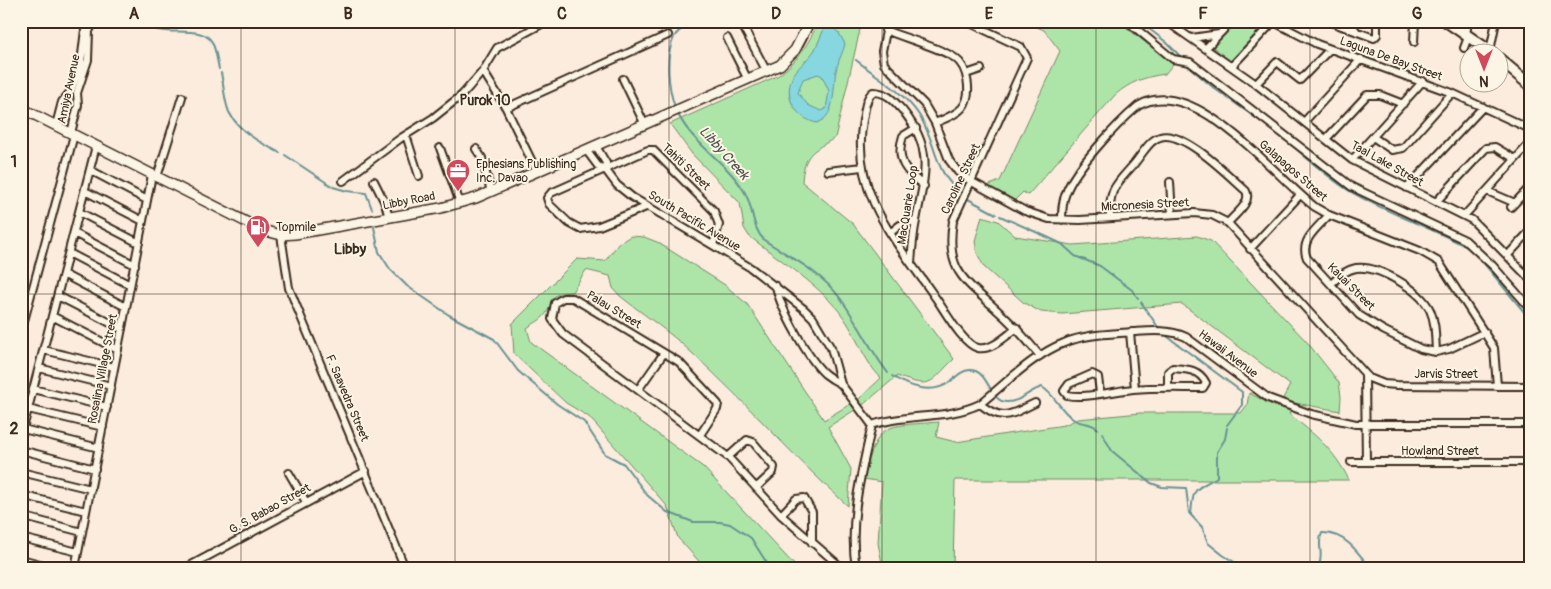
<svg xmlns="http://www.w3.org/2000/svg" width="1551" height="589" viewBox="0 0 1551 589" font-family="Pangolin,sans-serif">
	<rect width="100%" height="100%" fill="#fbecdd"/>
	<filter id="ink" filterUnits="userSpaceOnUse"><feTurbulence type="fractalNoise" baseFrequency=".02" numOctaves="2"/><feDisplacementMap in="SourceGraphic" scale="10" xChannelSelector="R" yChannelSelector="G"/><feConvolveMatrix kernelMatrix="1 2 1 2 8 2 1 2 1" color-interpolation-filters="sRGB"/></filter>
	<g filter="url(#ink)">
		<path fill="#ade5a9" stroke="#748864" d="M819,21H862L835,138C812,151 804,154 802,182L853,224L954,359C930,382 933,390 897,376L864,404L828,427L851,469L848,506C793,457 746,402 692,353C670,332 644,315 620,296L613,288L610,276L586,270L572,292C545,293 556,303 544,316C540,321 532,324 527,328L531,342L703,467L797,568H705L678,538L667,506L589,417L566,403L514,354L512,324L577,259L605,261L619,243L631,236L644,237L657,242L725,285L747,304L824,420L860,398L881,378C861,358 856,331 838,310C814,281 778,259 749,236L744,228L740,203L692,154L670,124L777,76C798,62 808,44 819,21Z
			M1023,21H1118L1173,64L1165,74C1144,77 1130,82 1115,95L1028,195L1023,192L1014,201L987,186L1000,181L1060,51L1044,30Z
			M1235,21H1266L1267,24L1231,62L1213,47Z
			M982,216L998,221L1015,236L1073,245L1197,236L1211,241L1307,342L1330,371L1339,383L1341,397L1340,411L1295,403L1289,414C1315,435 1334,449 1349,480H955L953,568H883L878,543L882,482L864,479C879,420 882,427 939,422L936,437L956,442L1064,425L1078,419L1140,413H1241L1247,405L1249,393L1278,408L1290,385L1182,304L1062,314L1041,312L1024,303L984,267L977,253L975,241Z"/>
		<path fill="#86d7e0" stroke="#689292" fill-rule="evenodd" d="M827,23L839,33L845,44C843,52 839,59 837,67C832,83 838,116 817,123C797,119 783,98 792,78C796,68 807,61 814,51C819,42 822,32 827,23ZM818,74L822,76L829,91L826,109L821,111L808,105L798,93L803,79Z"/>
		<g fill="none" stroke-linecap="round" stroke-linejoin="round">
			<path stroke="#689292" stroke-width="2" d="M140,21C159,41 200,22 212,42C216,50 217,60 219,69
				M1139,21L1166,42L1182,58
				M856,60C877,77 904,92 919,115C938,144 932,171 962,194
				M1186,64L1215,89L1266,125
				M221,73C224,86 224,100 229,112C239,132 261,143 280,153
				M675,107C668,88 665,56 674,37C678,30 686,27 691,21
				M678,114C693,145 727,162 744,191C754,207 751,227 764,240C790,257 821,272 840,298C858,322 870,350 888,373
				M1282,137C1303,154 1324,175 1348,190C1387,214 1432,227 1472,250
				M285,155L333,187L347,191L366,193L372,209
				M968,199L996,214
				M1000,216L1047,237L1062,244L1075,256L1100,266L1132,290L1138,298
				M374,227L379,252L390,269L407,286L449,315L494,339L518,371L557,404L584,422L605,454L624,464L647,495L667,512L693,522H720L730,524L751,538L770,568
				M1477,255L1530,319
				M1141,302L1158,327
				M1164,334L1242,392V405L1227,425
				M892,376C909,387 932,395 950,382C956,377 962,370 970,370C989,370 989,401 1006,402C1019,403 1030,390 1042,387C1055,395 1060,410 1073,419C1081,425 1090,421 1098,429
				M1102,433L1112,451L1151,483L1162,487L1186,488L1189,513L1202,527L1208,543L1223,555L1244,568
				M1191,515C1193,486 1194,491 1217,477V452L1225,439L1227,428
				M1318,568C1325,554 1316,544 1322,533C1344,532 1358,552 1370,568"/>
			<defs>
				<path id="minor" d="M740,21L767,72
					M888,21L882,51L884,64L924,104L935,123L949,160L958,172L972,182L1025,211L1049,219L1080,220L1194,213L1212,215L1228,223L1369,378L1384,384L1397,385L1530,386
					M966,21L1021,47L1027,58L953,221C945,272 965,280 998,311C1014,325 1027,340 1040,356
					M1127,21L1173,59L1190,62L1352,187L1465,240L1493,266L1530,308
					M1166,21L1256,84L1352,160L1472,220L1530,279
					M1272,21L1317,44L1452,93L1530,129
					M1328,21L1374,38L1377,35V21
					M1349,21L1357,32
					M716,23L721,21
					M885,30C904,38 939,47 955,58C968,67 973,95 962,108C956,115 944,119 935,123
					M1466,35L1468,21
					M727,38L748,80
					M1192,38L1219,34
					M1414,42L1415,21
					M1206,48L1232,21
					M1464,48L1468,37
					M1490,51L1496,21
					M1232,66L1273,22
					M483,71L506,108L537,172
					M966,74L981,69
					M623,79L645,125
					M1256,84L1277,62L1300,80L1330,49
					M506,108L668,35
					M1304,122L1361,59
					M56,125L62,102L71,91L81,63L86,21
					M916,128L903,136C895,160 906,172 924,186
					M71,133L78,105L77,93L88,60L89,31L95,21
					M406,135L419,176
					M1373,137L1392,150L1403,148L1452,93
					M1326,139L1367,95H1380L1403,104
					M596,146L606,163L605,169
					M440,148L460,203
					M476,149L482,158L491,192
					M586,150L598,166L605,169L617,185L632,197L751,268L804,309L813,318L831,348L841,384L872,425C862,471 848,521 856,568
					M1352,160L1423,81
					M90,170L147,200
					M828,171L862,167
					M157,177L182,97
					M343,181L401,138L433,118L462,95L483,71L497,48L547,21
					M374,181L385,203L389,218
					M1170,182L1172,214
					M1407,188L1483,107
					M85,191L143,221
					M1487,191L1515,203
					M1436,202L1486,148L1495,147L1515,159
					M646,207L599,226L580,229L569,223L549,204L547,198L551,193L648,150H653L714,211L719,225L713,245
					M1511,207L1530,187
					M79,212L139,243
					M1329,215C1318,227 1299,241 1307,258L1359,315L1383,330L1421,349L1436,352L1449,349L1485,332
					M1464,216L1530,143
					M1110,218C1109,188 1115,186 1134,164C1141,156 1149,140 1160,137C1183,129 1230,177 1246,191C1252,203 1235,214 1228,223
					M1062,220C1062,211 1062,202 1066,193C1075,168 1117,124 1138,106C1194,72 1275,177 1315,207L1329,215L1420,251L1439,262L1494,348L1497,386
					M74,233L135,265
					M890,233L900,225L916,220
					M281,235L289,288L405,568
					M1250,249L1300,195
					M69,253L130,285
					M1508,255L1530,231
					M911,263C912,249 913,235 916,221C924,177 935,151 904,112C895,102 888,92 873,92C865,98 865,111 863,120C850,192 896,241 935,297C944,309 963,345 978,348C992,351 1007,335 1017,328
					M63,274L126,307
					M1331,284C1339,277 1345,270 1356,268C1379,265 1420,290 1430,310C1436,323 1435,337 1436,352
					M776,286C780,308 808,359 825,374C830,378 835,381 841,384
					M58,296L122,329
					M52,316L118,350
					M21,332L74,135
					M1130,332L1135,389
					M21,339V356
					M44,350L114,367
					M39,368L111,386
					M1365,374L1366,462
					M33,389L107,407
					M638,390L664,353
					M1100,393L1098,377L1092,374L1069,384L1064,391L1067,395C1084,399 1114,391 1133,389C1156,387 1180,388 1203,388L1206,383C1199,369 1187,369 1173,368L1168,372V388
					M980,404C1004,423 1011,414 1035,403
					M28,409L103,427
					M872,425C907,413 946,420 980,404C1006,383 1033,355 1064,343C1085,334 1111,334 1133,332C1151,331 1169,329 1186,337L1268,398L1311,414L1356,424H1530
					M23,429L99,448
					M700,435L717,409L718,404L679,362L573,298H563L555,303L552,319L563,334L728,457L781,515L842,568
					M21,436L96,146
					M21,450L95,469
					M728,457L747,440L753,442L774,467L773,472L756,488
					M1351,462H1530
					M21,472L91,489
					M289,473L306,502
					M21,495L86,511
					M781,515L796,499L804,498L812,512V543
					M21,516L82,532
					M21,538L78,552
					M21,559L55,568
					M75,568L152,175
					M186,568L366,471"/>
				<path id="secondary" d="M21,108L262,230L281,235L295,234L441,208L476,198L780,65L795,50L810,21"/>
				<path id="primary" d="M1446,21L1491,52
					M1498,58L1530,85"/>
			</defs>
			<use href="#minor" stroke="#3b2a1e" stroke-width="10"/>
			<use href="#secondary" stroke="#3b2a1e" stroke-width="12"/>
			<use href="#primary" stroke="#3b2a1e" stroke-width="14"/>
			<use href="#minor" stroke="#fcf5e5" stroke-width="6"/>
			<use href="#secondary" stroke="#fcf5e5" stroke-width="9"/>
			<use href="#primary" stroke="#fcf5e5" stroke-width="10"/>
		</g>
	</g>
	<path fill="none" stroke="#3b2a1e" stroke-width="1" stroke-opacity="0.55" d="M241,21V568M455,21V568M669,21V568M882,21V568M1096,21V568M1310,21V568M21,294H1530"/>
	<defs>
		<symbol id="office-pin" viewBox="-11 -11 22 30"><path d="M0 17L-7.5 6A9.5 9.5 0 1 1 7.5 6Z" fill="#d1495b" stroke="#fcf5e5"/><path d="M-6-3h4V-5.5h4V-3h4V5H-6ZM-1-4.5V-3h2v-1.5ZM-6 0V1H6V0Z" fill="#fff"/></symbol>
		<symbol id="fuel-pin" viewBox="-11 -11 22 30"><path d="M0 17L-7.5 6A9.5 9.5 0 1 1 7.5 6Z" fill="#d1495b" stroke="#fcf5e5"/><path d="M-5.5-6h7V0h2V4h1.3V-2.5L3-4.5l.8-.8L6-3V5H2.5V1h-1V6h-7ZM-4.2-4.7v3.2H.2V-4.7Z" fill="#fff"/></symbol>
	</defs>
	<g fill-rule="evenodd">
		<use href="#office-pin" x="444" y="157" width="28" height="38"/>
		<use href="#fuel-pin" x="244" y="213" width="28" height="38"/>
	</g>
	<g text-anchor="middle" dominant-baseline="central" stroke-width="4" stroke-linejoin="round" paint-order="stroke">
		<g font-size="12" fill="#3b2a1e" stroke="#fcf5e5">
			<text transform="translate(1391 59) rotate(20)">Laguna De Bay Street</text>
			<text transform="translate(69 89) rotate(-78)">Amiya Avenue</text>
			<text transform="translate(1387 164) rotate(29)">Taal Lake Street</text>
			<text transform="translate(686 167) rotate(44)">Tahiti Street</text>
			<text transform="translate(1293 171) rotate(41)">Galapagos Street</text>
			<text transform="translate(961 179) rotate(-65)">Caroline Street</text>
			<text transform="translate(409 201) rotate(-11)">Libby Road</text>
			<text transform="translate(908 205) rotate(-81)">MacQuarie Loop</text>
			<text transform="translate(1145 205) rotate(-3)">Micronesia Street</text>
			<text transform="translate(694 221) rotate(31)">South Pacific Avenue</text>
			<text transform="translate(1351 287) rotate(45)">Kauai Street</text>
			<text transform="translate(614 310) rotate(31)">Palau Street</text>
			<text transform="translate(1228 354) rotate(37)">Hawaii Avenue</text>
			<text transform="translate(103 369) rotate(-79)">Rosalina Village Street</text>
			<text x="1446" y="374">Jarvis Street</text>
			<text transform="translate(347 398) rotate(67)">F. Saavedra Street</text>
			<text x="1440" y="451">Howland Street</text>
			<text transform="translate(270 509) rotate(-29)">G. S. Babao Street</text>
		</g>
		<g font-size="12" fill="#3b2a1e" stroke="#fcf5e5" text-anchor="start">
			<text x="476" y="164">Ephesians Publishing<tspan x="476" dy="14">Inc. Davao</tspan></text>
			<text x="276" y="227">Topmile</text>
		</g>
		<g font-size="14" font-weight="bold" fill="#3b2a1e" stroke="#fcf5e5">
			<text x="485" y="100">Purok 10</text>
		</g>
		<g font-size="14" font-style="italic" fill="#4e554e" stroke="#fcf5e5">
			<text transform="translate(724 153) rotate(48)">Libby Creek</text>
		</g>
		<g font-size="15" font-weight="bold" fill="#3b2a1e" stroke="#fcf5e5">
			<text x="350" y="249">Libby</text>
		</g>
	</g>
	<rect width="1551" height="589" fill="none" stroke="#fcf5e5" stroke-width="55"/>
	<g transform="translate(1484 68) rotate(180)"><circle r="24" fill="#fcf5e5" stroke="#afa495"/>
	<path d="M0-4L9 19L0 12L-9 19Z" fill="#d1495b"/>
	<text y="-8" font-size="14" font-weight="bold" text-anchor="middle" fill="#3b2a1e">N</text>
	</g>
	<rect x="28" y="28" width="1496" height="534" fill="none" stroke="#3b2a1e" stroke-width="2"/>
	<g font-size="16" text-anchor="middle" font-weight="bold" fill="#3b2a1e">
		<text x="134" y="19">A</text>
		<text x="348" y="19">B</text>
		<text x="562" y="19">C</text>
		<text x="776" y="19">D</text>
		<text x="989" y="19">E</text>
		<text x="1203" y="19">F</text>
		<text x="1417" y="19">G</text>
		<text x="14" y="167">1</text>
		<text x="14" y="434">2</text>
	</g>
</svg>
